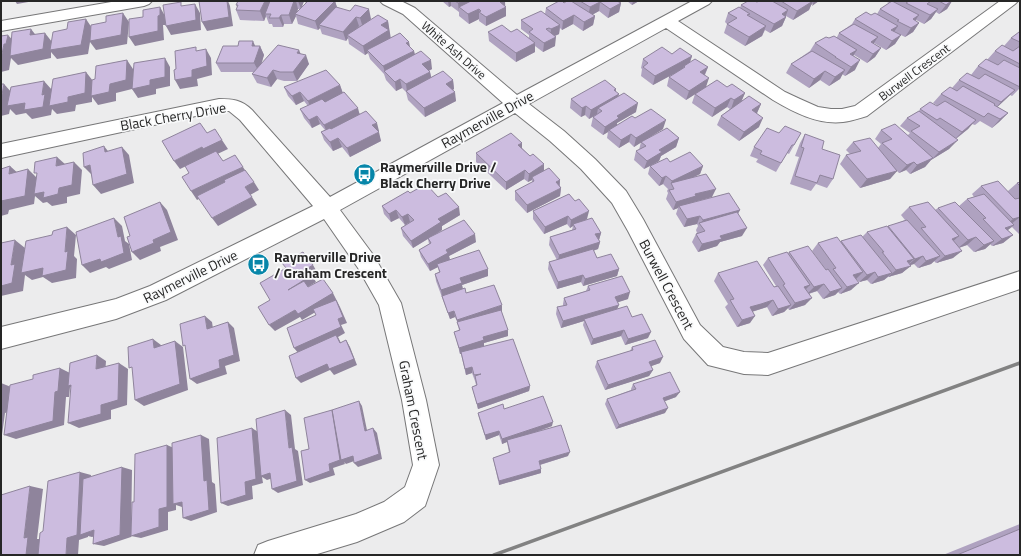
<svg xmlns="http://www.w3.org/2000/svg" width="1021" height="556" viewBox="0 0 1021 556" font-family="'Titillium Web',sans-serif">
	<rect width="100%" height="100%" fill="#ececed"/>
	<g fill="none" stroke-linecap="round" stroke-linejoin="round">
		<defs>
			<path id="minor" d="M117,1H152L149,4L144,6L1,31V21Z
				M380,1H401L415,8L517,95L692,1H712L709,4L678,21L785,92L800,99L818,107L831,109H842L855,106L1000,1H1018L1015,4L867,116C860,118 851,121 843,122C818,125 793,112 773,100L666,28L529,104L564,131L595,159L626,191L643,219L700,325L723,347L744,352L768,353L1020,271V289L768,375L744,374L708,365L684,339L628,231L612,203L581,169L550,141L515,113L340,210L374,256L401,303L426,400L439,465L425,506L404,522L357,542L314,555H254L258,545L268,541L356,514L384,502L405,487L413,465L402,400L379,305L358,268L324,219L166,300L116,319L1,349V327L116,299L150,286L313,206L240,120L229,111H219L1,158V144L219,99C233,99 242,100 252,110L330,197L503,103L403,14L383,4Z"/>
		</defs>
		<use href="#minor" stroke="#777778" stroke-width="2"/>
		<use href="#minor" fill="#fff" fill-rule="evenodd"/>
		<path stroke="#828282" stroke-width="3.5" d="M494,555L1020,363"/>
	</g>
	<path fill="#afa2c0" d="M238,1H304L301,9H298L297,13L306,4L305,1H335L337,8L371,19L370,20L388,21L390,38L410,47L414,51L415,55L432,69L429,71L430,72L431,77L453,80L454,89L453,90L456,101L425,117L408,100L406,92L402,88L396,91L386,80L384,74L370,59L368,53L365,55L349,44L348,38L346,41L322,34L320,28L318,30L298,24L296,16L292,24H284L283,27H273L272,24H269L266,16L264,21L240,20L236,10L237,7L236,5Z
		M442,1H505L506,16L486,26L479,21V19L469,24L459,16V12L451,6L449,7Z
		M574,1H617L621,3L619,12L608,18L599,11L592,15L595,16L593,25L583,31L573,24L562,30L560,28L559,34L555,36V46L543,52L535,46V52L516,62L489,41L488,32H511L529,38V35L521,29V20L545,14L546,8L564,3H574Z
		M627,1H639L632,5Z
		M759,1H819L811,5L809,10L793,20L786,16V17L782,26L770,33L765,30L762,36L745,46L724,33L727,24L725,22L728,13L740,8L741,5L757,2Z
		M885,1H952L947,9L939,14L936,12L931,19L924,24L916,20L915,21L919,23L913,32L905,37L901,35L895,44L886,50L874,43V44L881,48L875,57L867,63L854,55L853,56L855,70L845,76L842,74L840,79L829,86L820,80L809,88L786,73L791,64L810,51L815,43L829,38L837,37L839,33L852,24L855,19L877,14L880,9L889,3Z
		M1020,32V88L1012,96L1010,95L997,107L1008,113L999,122L992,128L980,121L975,125L972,124L968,129L956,139L949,149L931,160L925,167L910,174L906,170L899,173L897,171L890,179L860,188L840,164L846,155L850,154L846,150L853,142L878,148L881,144L875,139L881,130L908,135L910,133L900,126L907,118L919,111L920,109L938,106L933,103L941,94L952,88L959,80L971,75L978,66L987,60L995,51L1004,46L1011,38Z
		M255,46H260L264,55L261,64L301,54L309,64L297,81H284L277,79L271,87L257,83L252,74L254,72H221L216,63Z
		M672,54L692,56L690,62L708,67L705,75L706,87H727L745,93L742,100L761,104L757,113L759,127L739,141L717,125L721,116L730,109L727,107L712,117L692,103L695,94L705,88L686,100L667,86L669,77L680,70L653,85L641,76L642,69L641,68L643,59Z
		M340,85L343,93L360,114L379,131L378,132L381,141L350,157L342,147L333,151L324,140L321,132L325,130L320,124L312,128L304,118L300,109L308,106L304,101L296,105L288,96L284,87Z
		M616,89V92L618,96L636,112L617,123V125L635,118L663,129L645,140L679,138L676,147L661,156L659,161L653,165L670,162L703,166L700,174L694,177L712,197L694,202L693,203L740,210L738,214L742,236L720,242L717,246L698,252L692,242L696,234L697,233L696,230L698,226L697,224L684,227L676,214L678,208L673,210L666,199L668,193L667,191L668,189L663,184L659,186L648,174L650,166L644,169L634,160L636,151L639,150L641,142L634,147L629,142L619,148L607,138L608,132L603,135L591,126L593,117L589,119L585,115L581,117L570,108L571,99Z
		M779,133H801L789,154L787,153L776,172L756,162L758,159L750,156L754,147Z
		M805,134L822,149L833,179L827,188L816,184L811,191L790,184L799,157L795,156L800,143Z
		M522,143V148L544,171L560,180V186L561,188L560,196L527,213L515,200V191L532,183V180L528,182L524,179L506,190L476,162V153Z
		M1020,182V235L1012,227L1008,230L1013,235L1003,243L992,246L990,244L985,249L974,252L967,245L959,248L953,258L936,263L934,261L931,264L918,268L914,264L910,265L902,273L888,277L884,280L871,284L867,280L859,282L856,279L851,290L840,294L838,292L835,295L823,299L817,291L809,294L805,305L789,310L788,308L784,312L772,316L767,307L752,312L750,323L737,327L725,307L728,304L714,281L718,273L774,287L776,286L763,265L768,258L788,253L789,252L826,270L812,251L818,243L840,242L841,241L862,237L867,232L888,227L905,220L901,215L909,207L935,210L938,208L959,206L967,199L974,197L972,194L981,186L1008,191L1017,183Z
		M410,193L438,197L460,215L442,226V230L438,233L476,242L449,256L450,260L488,269V276L462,285L463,289L466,293L502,311L501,312L508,336L484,343V346L530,386L529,391L478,409L472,387L476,385L475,381L472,373L466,375L461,354H460L456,338L454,332L459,331L458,324L455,317L450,319L436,281L435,274L439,272L438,267L430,271L421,257L419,250L429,244L428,239L413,248L403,236L401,228L410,222L405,225L399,218L391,222L384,214L382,206Z
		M569,194L587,219L585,220L601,233L599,240L600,242L598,249L593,251L597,258L619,269L617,276L583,286L581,282L557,289L548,269L549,262L557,260L549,245L550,237L572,230L573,226L570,228L567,224L544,234L533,219V211Z
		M588,286L628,299L617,302V309L632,317L648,338L625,345L621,336L591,345L583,325L584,321L561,328L556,314L557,307L563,306V304L564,298L586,291Z
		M632,347L660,363L651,366L653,370L649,376L605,390L595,367L597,361L630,351Z
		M633,384L676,397L665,401V413L616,429L605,404L607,399L631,390V389Z
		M504,409L552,426L537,432L568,456L540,465L541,473L499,485L493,458L509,453L507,442L502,444L499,435L486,440L479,418L478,413Z
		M1020,524V555H943Z"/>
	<path fill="#8f849c" d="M15,1H34L17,4Z
		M227,1H228L230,6L233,26L207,31L202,22Z
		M265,1H273L265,14L266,16L264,21L260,11Z
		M294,1H296L298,9L296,15L295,14L296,16L292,24L289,15Z
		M298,1H304L301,9Z
		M335,1L338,10L319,25L320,28L318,30L315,21Z
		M448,1H451V6L449,7Z
		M463,1H484L459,7V12L458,3Z
		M503,1H505V8L506,7V16L486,26V17L500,2Z
		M633,1H639L632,5Z
		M813,1L809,10L793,20L797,11Z
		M814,1H819L812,6Z
		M951,1H952L947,9L939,14L946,5Z
		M600,2L599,11L588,17L590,7Z
		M621,3L619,12L608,18L610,9Z
		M195,4L200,13L201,30L171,35L166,26Z
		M160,7L165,16L166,25H163L164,40L135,46L129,37L158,16Z
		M369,9L371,19L363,28L360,18Z
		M479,9L480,12H479V19L469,24L468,14Z
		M938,9L931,19L924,24L930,15Z
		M788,10L785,18L786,17L782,26L770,33L774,24L782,14Z
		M123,13L129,22L127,44L96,50L90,42L88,54L57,59L51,52V58L18,65L11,58L9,70L1,72V59L4,44L8,35L16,44L45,33L52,42L86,19L92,28L90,41Z
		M281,15L284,24L283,27L279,18Z
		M574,15L573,24L562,30L563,21Z
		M919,15L913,24V19Z
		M595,16L593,25L583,31L584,22Z
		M356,17L359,26L350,37L347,35L348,38L346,41L343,32Z
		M388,21L391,39L367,50L368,53L365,55L363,46L381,25Z
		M919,23L913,32L905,37L911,28Z
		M560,25L559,34L550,38L551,29Z
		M766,26L762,36L745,46L749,37Z
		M898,26L892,35L891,30Z
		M31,29L38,38L30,35Z
		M901,35L895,44L886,50L892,41Z
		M556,37L555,46L543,52L544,43Z
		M878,37L872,46L871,42Z
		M253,41L257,50L252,46Z
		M409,42L411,51L406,43Z
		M535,43V52L516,62V53Z
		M260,46L264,55L259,72L254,63Z
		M881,48L875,57L867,63L873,54Z
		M206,49L211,58L212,75L197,79L198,86L180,89L175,80L192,70Z
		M299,50L303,59L306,55L309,64L297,81L293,72L297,53Z
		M857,50L851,59L850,54Z
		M414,51L416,60L385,72L383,66Z
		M692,56L689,65L684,66L683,69L653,85L655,76Z
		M165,58L170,67V86L156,89V94L138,98L132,89L116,93V101L98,105L92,97V102L76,105L75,111L57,114L52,109L51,115L32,119L26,113L16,115L10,109L9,114L1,116V100L4,84L12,93L42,95L44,81L52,90L68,97L86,72L93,81L110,84L127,60L133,69V89L150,80Z
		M431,60L432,69L424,73L422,64Z
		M860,60L855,70L845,76L851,67Z
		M708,67L704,76L700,72Z
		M273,70L277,79L271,87L267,78Z
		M845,70L840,79L829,86L835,77Z
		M825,71L820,80L809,88L814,79Z
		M430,72L432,81L407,92L406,84Z
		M709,78L706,87L686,100L689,91Z
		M400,79L402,88L396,91L395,82Z
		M453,80L454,89L447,93L446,84Z
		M340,85L343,94L311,110L308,101Z
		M616,89L615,96L619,94L617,103L602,111L598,108L597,114L589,119L591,110Z
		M1015,90L1006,99L993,111L1001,102Z
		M300,92L304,101L296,105L292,96Z
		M455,92L456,101L425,117L424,108Z
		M745,93L741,102L731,109L734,100Z
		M731,98L727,107L712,117L715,108Z
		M638,103L636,112L617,123V126L609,130L608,132L603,135L605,127L617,116Z
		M761,104L757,113L748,119L752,110Z
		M586,106L585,115L581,117L582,108Z
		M358,108L360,116L327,133L324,125Z
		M1008,113L999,122L992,128L1000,119Z
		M317,116L320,124L312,128L309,120Z
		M763,118L759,127L739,141L744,132Z
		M666,120L663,129L634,147L636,138Z
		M976,120L968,129L954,140L962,132Z
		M377,123L379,131L374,134L372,125Z
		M379,132L381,141L350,157L347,148Z
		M631,134L629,142L619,148L621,140Z
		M338,138L342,147L333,151L330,142Z
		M679,138L676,147L661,156L659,161L644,169L647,161L659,150Z
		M222,140L228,149L209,158L207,156L180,169L174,161L202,147Z
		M958,140L949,149L931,160L925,167L910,174L917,165L933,158L939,152Z
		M522,143V152L518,145Z
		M104,146L111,155L105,152Z
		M122,147L129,155L134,183L101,194L93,185Z
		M57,157L66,165L56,166Z
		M74,162L82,170L80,194L67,197V203L52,206L47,202L43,203L35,196L34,204L9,210L8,214L1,216V201L28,169L37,178L59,188Z
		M914,162L906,170L899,173L907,165Z
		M544,164V172L532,177V180L528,182L529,174Z
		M90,165L92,175L84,167Z
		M10,166L20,175L9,174Z
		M703,166L700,174L673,187L671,183L672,181Z
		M243,167L248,175L228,184L197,200L191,191L223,176Z
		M525,170L524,179L506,190V182Z
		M897,171L890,179L860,188L867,179Z
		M666,176L663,184L659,186L662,178Z
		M560,180L559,188L556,182Z
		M254,182L259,190L250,195L245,187Z
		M561,188L560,196L527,213V205Z
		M716,189L712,197L694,202L692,204L679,206L678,208L673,210L676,202L695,194Z
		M252,197L257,205L218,226L212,218Z
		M160,202L167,210L178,240L160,247L161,251L140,260L132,252L153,240Z
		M459,207L460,215L442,226V230L413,248L411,241L438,219Z
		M396,210L399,218L391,222L389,214Z
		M740,210L735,218L700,224L703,220Z
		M589,211L587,219L574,226L573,224V226L570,228L571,220Z
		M408,214L410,222L405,225L402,217Z
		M568,216L567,224L544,234L545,227Z
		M700,216L697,224L684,227L687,219Z
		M1020,217L1010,225L1003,227L1013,219Z
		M114,218L122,226L125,241L129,244L132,260L109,269L106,267L90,273L82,265L118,237Z
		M1014,225L1004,233L1005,228Z
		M67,227L76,235L74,256L77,259L76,278L52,283L43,277L32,280L25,275L23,291L1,296V286L11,265L15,240L25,248L65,252Z
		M747,228L742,236L720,242L717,246L698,252L702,244L720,236Z
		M601,233L599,240L595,234Z
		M475,234L476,242L449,256L450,260L437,264L438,267L430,271L428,264L446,250Z
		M1013,235L1003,243L992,246L1002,239Z
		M959,236L950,244L952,239Z
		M976,237L967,245L958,248L968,240Z
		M994,241L985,249L974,252L984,245Z
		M600,242L598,249L558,262L559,255Z
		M962,251L953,258L936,263L945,256Z
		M923,256L914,264L907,266L915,259Z
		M940,256L931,264L918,268L926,261Z
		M914,259L906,266L907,261Z
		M313,265L317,272L312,275L316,282L293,296L308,268Z
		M911,266L902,273L888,277L896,270Z
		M488,269V276L462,285L463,290L442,297L441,290L460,278Z
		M619,269L617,276L583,286L585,279Z
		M863,272L856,279L853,275Z
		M875,272L867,280L859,282L867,275Z
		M892,273L884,280L871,284L878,277Z
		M583,275L581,282L557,289L558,282Z
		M859,283L851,290L840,294L847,287Z
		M824,284L817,291L807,294L814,287Z
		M810,285L803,292L804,287Z
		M842,288L835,295L823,299L830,292Z
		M630,292L628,299L613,304L615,297Z
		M333,293L340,307L347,323L341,325L345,333L338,337L344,349L299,354L294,348L338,319L336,300L302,320L300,317L275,331L269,325L295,310Z
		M812,298L805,305L789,310L795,303Z
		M773,300L767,307L744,314L750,307Z
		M502,305V311L458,326L457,320Z
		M619,305L616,312L584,319V321L561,328L563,321Z
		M791,305L784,312L772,316L778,309Z
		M454,311L455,317L450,319L448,313Z
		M205,316L212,322L214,335L207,329Z
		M755,316L750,323L737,327L742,320Z
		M228,322L234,328L240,361L225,366L227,374L197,384L190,379L219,360Z
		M508,330V336L484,343V346L460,354L459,348L483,337Z
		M624,330L621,336L591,345L593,339Z
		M651,332L648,338L625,345L628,339Z
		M153,339L161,345L162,354L154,348Z
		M346,340L350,347L357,365L334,375L330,370L301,383L296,378Z
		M175,341L183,347L188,390L144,406L135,400Z
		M97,355L106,361L105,375L96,369Z
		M663,357L660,363L646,368L649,362Z
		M119,363L128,369L127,405L111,410V419L79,428L68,423L101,405Z
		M472,367V373L466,375L465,369Z
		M60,368L70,373L71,385L79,391L70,387L69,397H66L64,425L16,439L4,435L55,392Z
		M653,370L649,376L605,390L608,385Z
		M1,383L11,387L8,412L5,413L1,442Z
		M530,386L529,391L478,409L477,404Z
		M680,392L676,397L660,403L663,398Z
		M359,401L362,406L368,435L365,431Z
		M668,408L665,413L616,429L619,425Z
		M285,410L291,415L295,449L298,451L303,485L278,493L272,489L289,448Z
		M332,410L336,415L353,456L357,460L346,464L344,462L345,464L333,468L335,475L310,483L305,480L329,464Z
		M553,422L552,426L507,442V440V442L502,444V439Z
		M252,428L258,432L270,473L276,477L267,480L262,477L263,483L252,486L253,499L228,506L221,503L245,482Z
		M373,428L377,433L382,459L358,467L354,463Z
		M499,431V435L486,440L485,435Z
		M201,435L209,439L212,482L215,484L217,512L191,521L183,518Z
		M167,445L176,449L182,502V507L176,505V510L168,512V530L141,538L131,536L159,509Z
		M570,452L568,456L539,465V461Z
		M122,467L132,470L131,537L104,546L93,544Z
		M541,469V473L499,485V481Z
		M80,472L91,475L89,532L94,530L105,533L92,537L88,536V537L79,540L78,555H66L67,538Z
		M30,486L43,489L37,539H41L39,555H26L24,538Z"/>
	<path fill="#ccbcdf" stroke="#8f849c" d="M199,1H227L229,17L202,22Z
		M238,1H265L260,11L236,10L238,5H236Z
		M270,1H294L289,15H281L279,18H269L271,14H265Z
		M307,1H335L315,21L295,14L308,1Z
		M455,1H463L458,3Z
		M471,1H503L500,2L506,7L486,17L479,12L481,11L479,9L468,14L459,7Z
		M559,1H562L564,3L567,1H571L595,16L584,22L574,15L563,21L546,8Z
		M580,1H617L621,3L610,9L600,2L590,7Z
		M748,1H754L757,2L759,1H772L788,10L782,14L786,17L774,24L741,5Z
		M781,1H813L797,11Z
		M892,1L919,15L913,19L919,23L911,28L897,21L899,20L880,9Z
		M909,1H931L927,4L938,9L930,15L906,3Z
		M939,1H951L946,5Z
		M181,2V6L195,4L196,20L166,26L163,5Z
		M355,5L369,9L360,18L356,17L343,32L319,25L336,7L350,11Z
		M160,7V15L158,16V31L129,37V19L143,17V10Z
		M739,7L750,14L747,15L766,26L749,37L727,24L737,18L728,13Z
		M541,11L560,25L551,29L549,28L546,29L556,37L544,43L529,32L533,29L521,20Z
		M866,12L871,15L875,13L898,26L891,30L901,35L892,41L855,19Z
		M123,13L121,35L90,41L91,25L106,22V16Z
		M378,15L388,21L381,25L389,30L363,46L347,35Z
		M86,19L81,45L50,50L53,32L67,29L68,22Z
		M854,24L878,37L871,42L881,48L873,54L839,33Z
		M502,25L511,32L517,29L535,43L516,53L488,32Z
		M31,29L30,35L45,33L43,49L10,56L12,32Z
		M1019,32H1020V42L1011,38Z
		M400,33L409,42L406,43L414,51L383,66L367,50Z
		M8,35L6,44H4L1,59V36Z
		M834,36L857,50L850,54L860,60L851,67L835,57H836L815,43L826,37L829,38Z
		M239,41H253L252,46H260L254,63H216L223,46H238Z
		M278,45L299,50L297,53L306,55L293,72H280L273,70L267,78L252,74Z
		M1002,45L1013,51L1020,46V64L995,51Z
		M196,47V51L206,49L207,66L192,70V77L175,80L174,70L176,69L175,51Z
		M662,47L672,54L680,48L692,56L655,76L643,67L648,63L643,59Z
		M421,51L431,60L422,64L430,72L406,84L400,79L395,82L384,71Z
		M812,51L845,70L835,77L825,71L814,79L791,64Z
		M165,58V77L150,80V85L132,89L134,63Z
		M695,59L708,67L700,72L709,78L689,91L669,77L685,67L684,66Z
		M986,59L998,65L1004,60L1020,68V87L978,66Z
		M127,60L126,80L110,84L109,92L91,96L92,80L95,79L96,66Z
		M326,70L340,85L308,101L300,92L292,96L284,87Z
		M443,71L453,80L446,84L455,92L424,108L406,91Z
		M86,72L85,93L68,97V102L49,106L53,79Z
		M967,73L979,79L985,74L1015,90L1001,102L959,80Z
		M605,80L616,89L614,90L619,94L591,110L586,106L582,108L571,99Z
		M717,80L727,87L732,84L745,93L734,100L731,98L715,108L695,94Z
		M44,81L42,95L45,94L43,107L24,110L25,103L7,106L11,87Z
		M1,84H4L1,100Z
		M963,86L995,104L994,105L1008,113L1000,119L988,113L984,117L941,94L950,87L957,91Z
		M344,92L358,108L324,125L317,116L309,120L300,109L322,99L325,102Z
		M624,93L638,103L617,116L619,118L605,127L593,117L602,111L598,108Z
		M749,96L761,104L752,110L763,118L744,132L721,116Z
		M945,101L976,120L962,132L940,118L937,120L920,109L930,102L937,106Z
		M651,109L666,120L636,138L631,134L621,140L609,130L632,116L635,118Z
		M366,111L377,123L372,125L379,132L347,148L338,138L330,142L321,132L330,128L331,129Z
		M919,111L958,140L939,152L911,131L920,126L907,118Z
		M200,123L207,133L215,129L222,140L203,149L202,147L174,161L162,141Z
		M895,124L933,158L917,165L914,162L907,165L882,143L892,139L881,130Z
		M785,126L801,133L794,145H792L781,163L760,154L762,151L754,147L767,128L779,133Z
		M667,128L679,138L659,150L662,152L647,161L636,151L646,146L641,142Z
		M511,133L522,143L518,145L530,156L533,154L544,164L529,174L525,170L506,182L476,153Z
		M805,134L824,141L822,149L840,155L833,179L820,175L817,183L795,176L804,148L801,147Z
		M870,138L897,171L867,179L846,155L861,151L853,142Z
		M104,146L105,152L122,147L127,174L93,185L90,165L84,167L83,153Z
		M216,151L223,161L235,155L243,167L223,176L191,191L182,177L189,173L185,166Z
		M690,152L703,166L672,181L666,176L662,178L650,166L667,158L670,162Z
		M57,157L56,166L74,162L72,185L59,188L58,194L43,198L44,192L34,194L37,173H34L35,162Z
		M10,166L9,174L28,169L25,196L1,201V169Z
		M549,168L560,180L556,182L561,188L527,205L515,191L534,181L532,177Z
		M245,170L254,182L245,187L252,197L212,218L197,196L225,182L224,180Z
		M706,174L716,189L695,194L696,196L676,202L669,190L674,189L671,183Z
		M998,181L1015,199L1020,198V217L1013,219L981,186Z
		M1020,182V186L1017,183Z
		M426,184L438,197L446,193L459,207L438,219L441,222L411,241L401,228L414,220L408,214L402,217L396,210L389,214L382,206L408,191L410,193Z
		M729,193L740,210L703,220L700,216L687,219L679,206Z
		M569,194L575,201L579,199L589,211L571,220L568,216L545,227L533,211Z
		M984,194L1014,225L1005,228L1013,235L1002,239L983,219L986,218L967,199Z
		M160,202L171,232L153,240L154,243L132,252L127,237L130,236L124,217Z
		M928,202L959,236L952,239L962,251L945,256L921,228L926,227L909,207Z
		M955,202L994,241L984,245L976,237L968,240L938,208Z
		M737,212L747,228L720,236L722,239L702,244L696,234L705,231L699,223Z
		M114,218L118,237L121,236L124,253L101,262L100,259L82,265L76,232Z
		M592,218L601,233L595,234L600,242L559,255L550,237L576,229L573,224Z
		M464,220L475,234L446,250L448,253L428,264L419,250L431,243L428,238Z
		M907,220L940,256L926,261L923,256L915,259L888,226Z
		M887,226L914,259L907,261L911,266L896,270L882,252H884L867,232Z
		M67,227L65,252L68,251L66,270L42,276L43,268L21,273L26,241L52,235L53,231Z
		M861,235L892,273L878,277L875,272L867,275L841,241Z
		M837,237L863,272L853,275L859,283L847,287L833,269L836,268L818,243Z
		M15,240L11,265L15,264L12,283L1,286V243Z
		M808,246L826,270L828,269L842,288L830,292L824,284L814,287L789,252Z
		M593,249L597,258L611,254L619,269L585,279L583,275L558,282L549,262Z
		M479,250L488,269L460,278L462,283L441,290L435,274L440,272L437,264Z
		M303,252L313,265L308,268L312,275L288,290L304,281L308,287L323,279L333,293L298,314L295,310L269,325L258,307L270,300L260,283L286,268L282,263Z
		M787,252L810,285L804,287L812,298L795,303L783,285L785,284L768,258Z
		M757,261L774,287L778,286L791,305L778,309L773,300L761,304L750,307L755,316L742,320L730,300L734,299L718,273Z
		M622,276L630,292L615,297L619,305L563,321L557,307L567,305L564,298L590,290L588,286Z
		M494,285L502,305L457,320L454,311L448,313L442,296L465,288L466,293Z
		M336,300L343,317L338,319L341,327L294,348L287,328L316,315L313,309Z
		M627,306L632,317L642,314L651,332L628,339L624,330L593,339L584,319Z
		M501,310L508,330L483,337L484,340L459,348L454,332L460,330L457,322Z
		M205,316L207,329L228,322L234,355L219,360L220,368L190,379L185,345L183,346L180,324Z
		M336,335L340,343L346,340L354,359L329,369L327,364L296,378L289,356Z
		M153,339L154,348L175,341L180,384L135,400L132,367L129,368L128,347Z
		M513,339L530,386L477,404L472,387L477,385L475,376L481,374L474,375L472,367L465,369L461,352Z
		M655,340L663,357L649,362L653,370L608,385L597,361L633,350L632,347Z
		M97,355L96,369L119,363L118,400L101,405V414L68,423L71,385L68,386L70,363Z
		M60,368L58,391L55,392L53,421L4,435L10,385L33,379V375Z
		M670,372L680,392L663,398L668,408L619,425L607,399L636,389L633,384Z
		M543,396L553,422L502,439L499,431L485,435L478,413L503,404L504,409Z
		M359,401L365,431L373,428L379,454L354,463L353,456L341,460L332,410Z
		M285,410L289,448L292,447L297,481L272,489L270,473L261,476L256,419Z
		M332,410L340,460L329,464L330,471L305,480L301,451L309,449L304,418Z
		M561,425L570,452L539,461L541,469L499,481L493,458L510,452L507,440Z
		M252,428L256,479L245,482L246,495L221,503L217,438Z
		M201,435L204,481L207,480L209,510L183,518L182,502L173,504L172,443Z
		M167,445V507L159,509V527L131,536L132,502H134L135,454Z
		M122,467L120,535L93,544L94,530L80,535L83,479Z
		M80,472L77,535L67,538L66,555H38L40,533L43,531L48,481Z
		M30,486L24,538L28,537L26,555H1V495Z
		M1020,529V555H957Z"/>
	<defs>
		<symbol id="bus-disc" viewBox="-11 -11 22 22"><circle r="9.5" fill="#0786a9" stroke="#f9fafb"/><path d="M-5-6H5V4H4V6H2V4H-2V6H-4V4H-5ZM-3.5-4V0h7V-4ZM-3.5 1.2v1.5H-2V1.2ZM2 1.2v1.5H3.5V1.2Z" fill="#fff"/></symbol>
	</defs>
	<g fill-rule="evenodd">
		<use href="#bus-disc" x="352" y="162" width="25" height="25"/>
		<use href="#bus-disc" x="246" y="252" width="25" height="25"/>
	</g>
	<g text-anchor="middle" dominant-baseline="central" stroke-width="3.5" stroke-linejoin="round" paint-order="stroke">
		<g font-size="12" fill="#262626" stroke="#f9fafb">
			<text transform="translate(454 50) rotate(41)">White Ash Drive</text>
			<text transform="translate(914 72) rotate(-37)">Burwell Crescent</text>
		</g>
		<g font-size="14" fill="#262626" stroke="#f9fafb">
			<text transform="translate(173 116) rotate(-10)">Black Cherry Drive</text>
			<text transform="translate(487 119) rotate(-29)">Raymerville Drive</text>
			<text transform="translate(190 276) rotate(-26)">Raymerville Drive</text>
			<text transform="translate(667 284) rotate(62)">Burwell Crescent</text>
			<text transform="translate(414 410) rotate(79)">Graham Crescent</text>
		</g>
		<g font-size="14" font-weight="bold" fill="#262626" stroke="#f9fafb" text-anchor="start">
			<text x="380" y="166">Raymerville Drive /<tspan x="380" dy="16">Black Cherry Drive</tspan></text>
			<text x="274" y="256">Raymerville Drive<tspan x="274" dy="16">/ Graham Crescent</tspan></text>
		</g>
	</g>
	<rect width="1021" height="556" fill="none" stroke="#262626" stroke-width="4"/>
</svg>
